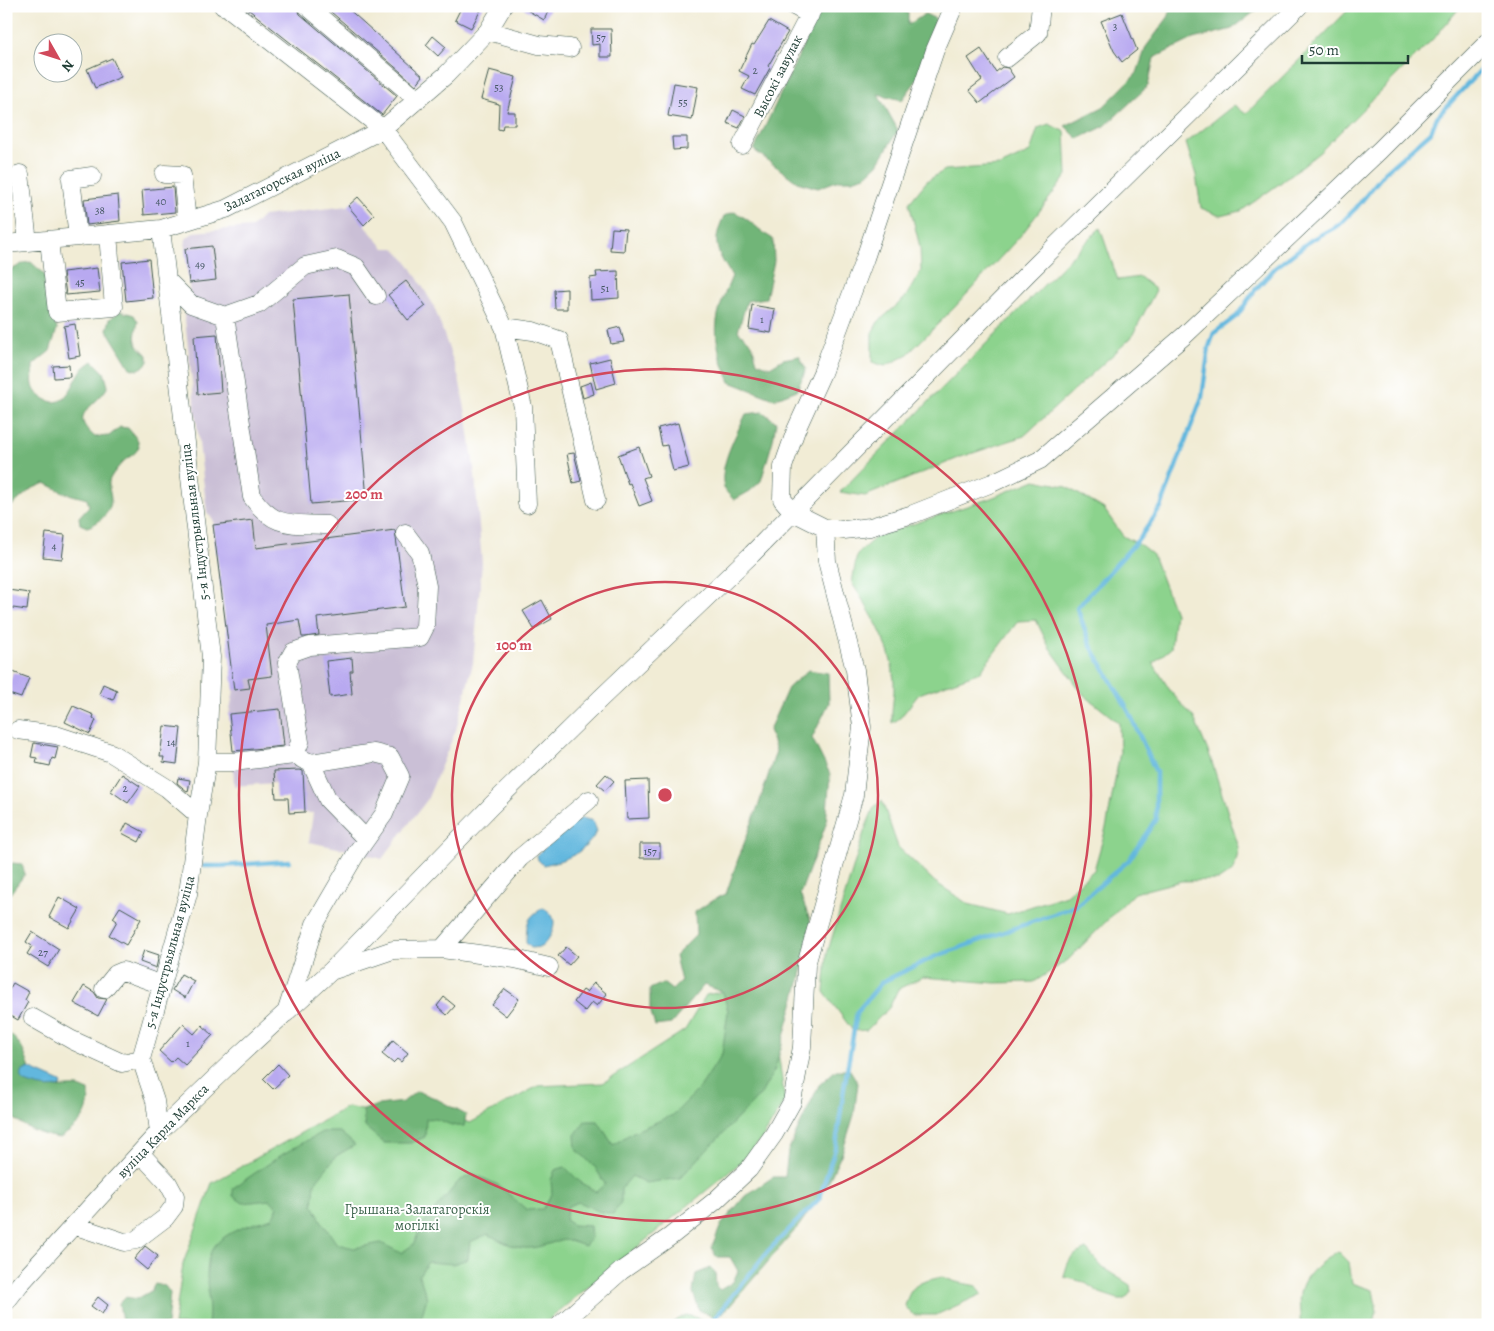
<svg xmlns="http://www.w3.org/2000/svg" width="1494" height="1331" viewBox="0 0 1494 1331" font-family="Alegreya,serif">
	<rect width="100%" height="100%" fill="#fff"/>
	<filter id="ink" filterUnits="userSpaceOnUse"><feTurbulence type="fractalNoise" baseFrequency=".02" numOctaves="2"/><feDisplacementMap in="SourceGraphic" scale="10" xChannelSelector="R" yChannelSelector="G"/><feConvolveMatrix kernelMatrix="1 2 1 2 8 2 1 2 1" color-interpolation-filters="sRGB"/></filter>
	<filter id="wash" filterUnits="userSpaceOnUse"><feTurbulence type="fractalNoise" baseFrequency=".0096" numOctaves="4" result="noise"/><feDisplacementMap in="SourceGraphic" scale="20" xChannelSelector="R" yChannelSelector="G"/><feGaussianBlur stdDeviation="1.12" result="paint"/><feColorMatrix in="noise" values="0 0 0 0 0 0 0 0 0 0 0 0 0 0 0 0 0 1.4 0 .05"/><feComposite in="paint" operator="in"/></filter>
	<g filter="url(#wash)">
		<rect width="100%" height="100%" fill="#f1ecd5"/>
		<path fill="#cabfd6" d="M348,206L384,248H394L409,264L434,306L459,378L467,419L475,475L482,563L473,663L456,730L427,800L382,859L357,852L309,842L313,813H289L288,798H276L275,783L234,786L233,755L229,714L234,690L213,519L207,513L184,311L189,308L190,294L185,249L186,239L194,232L252,227L263,216Z"/>
		<path fill="#8cd38d" stroke="#568860" d="M1352,6H1461L1435,37L1320,152L1279,184L1241,211L1220,216L1201,208L1196,175L1186,143L1234,105L1246,114Z
			M1049,124L1065,132L1067,175L1022,234L954,308L907,355L885,366L872,362V333L878,322L905,298L921,271L920,247L909,203L927,181L945,170L1000,166L1030,152L1038,128Z
			M1100,228L1118,280L1140,277L1156,290L1131,338L1024,436L961,457L865,496L840,492Z
			M1035,480L1065,486L1104,509L1123,536L1142,546L1153,555L1175,613L1171,648L1153,663L1171,692L1194,718L1210,756L1239,848L1234,870L1219,880L1181,881L1134,893L1068,960L1034,982L995,983L923,977L898,989L889,1008L867,1030L853,1031L824,992L827,954L864,832L874,807L882,801L898,847L935,882L968,904L1008,914L1066,895L1094,870L1107,824L1120,752L1119,723L1084,695L1049,647L1036,620L1018,621L980,672L919,694L900,718L892,723C891,709 895,695 894,681C892,645 871,613 852,583L857,554L877,536L991,498Z
			M730,990L775,1031L785,1101L762,1139L740,1163L542,1325H174L183,1264L212,1183L347,1107L387,1115L419,1104L470,1123L538,1086L603,1083L685,1030L706,995Z
			M1086,1249L1103,1268L1130,1285L1131,1292L1125,1299H1118L1100,1293L1084,1282L1064,1277C1068,1260 1070,1256 1086,1249Z
			M1338,1251L1349,1262L1352,1283L1373,1290L1377,1311L1373,1325H1300C1301,1314 1298,1301 1300,1294C1303,1273 1322,1262 1338,1251Z
			M942,1277L956,1282L977,1286L982,1294L936,1315H913L905,1306C911,1283 920,1282 942,1277Z
			M686,1315L697,1318L708,1325H669Z"/>
		<path fill="#71b578" stroke="#487956" d="M822,6H894L908,13V25L925,14L936,19L927,44L919,77L902,100L878,94L898,130L878,164L865,176L852,180H839L818,188L797,182L754,150Z
			M1170,6H1262L1232,29L1193,39L1154,58L1148,86L1105,126L1078,139L1065,126L1103,107L1137,73L1146,47L1169,16Z
			M734,212C749,218 759,231 773,239L774,261L766,298L747,301L738,331L752,344L757,362L770,367L783,359L799,356L806,369L797,390L774,399L730,382C722,364 714,341 717,321C719,305 726,291 732,276C717,252 711,244 724,216Z
			M31,262L47,277L50,307L57,329L50,351L33,365C33,382 29,390 45,399C65,411 73,383 81,371C84,367 89,364 93,361L104,372L108,386C96,409 66,412 95,437L109,436L120,427L128,428L137,439L139,446C135,456 130,455 123,462C119,466 114,472 111,477C106,485 111,492 111,500C111,513 98,524 87,527L80,524L79,517L89,506L87,499L65,493L45,483L31,489L6,511V269L11,270L24,263Z
			M120,311L134,315L138,322C134,340 133,343 148,355V362L143,367L137,370L130,368L107,330L110,319Z
			M763,412L776,422L773,440L761,481L750,491L734,500C731,497 726,492 724,488C718,466 737,433 746,414Z
			M808,670L828,673L829,703L812,738L830,774L826,824L800,894L811,922L802,972L775,1069L761,1094L680,1178L646,1183L632,1176L621,1189V1202L613,1214L598,1211L579,1202L568,1206L565,1220L573,1225L590,1226L591,1238L585,1246L564,1239C528,1251 522,1253 488,1234L470,1242L468,1259L453,1264L428,1262L419,1275L427,1298L419,1325H208C211,1304 205,1283 208,1262C211,1234 249,1225 272,1218L278,1207L270,1200L243,1203L233,1196V1188L283,1154L322,1132H340L355,1145L336,1156L315,1183L313,1205L322,1222L337,1244L354,1248L381,1243L401,1253L414,1244L421,1226L459,1181L474,1174L498,1185L527,1210L543,1209L552,1194L551,1180L555,1170L565,1167L579,1181L596,1192L605,1184L595,1167L576,1149L575,1135L585,1121H598L613,1145L633,1132L673,1115L699,1089L722,1054L728,1011L723,992L704,985L671,1024L655,1026L650,1009V989L663,983L672,990L681,981L675,956L696,935L695,912L713,900L726,894L737,862L759,804L776,751L769,730L788,688Z
			M12,863L22,864L25,874L6,899V868Z
			M6,1032C32,1047 23,1073 43,1085C53,1090 67,1086 78,1087C81,1087 85,1090 89,1091C90,1116 79,1125 60,1138C37,1135 25,1127 6,1113Z
			M836,1070H850L858,1083L854,1115L842,1153L826,1187L798,1227L728,1308L715,1318L699,1310L693,1292L696,1274L711,1268L715,1272L716,1286L720,1290L733,1282L738,1271L730,1257H716L712,1247L721,1225L745,1196L773,1177H785L788,1151L800,1125L819,1085Z
			M417,1091L435,1098L466,1115L464,1126C447,1128 441,1116 426,1119L425,1137L411,1143H384L365,1127L363,1110L378,1105L403,1102Z
			M155,1284L165,1286L170,1293L167,1325H128L122,1321L119,1303L125,1297L137,1299L151,1291Z"/>
		<path fill="#62b7de" stroke="#407a89" d="M582,818L593,821L597,831C585,853 567,860 543,865L538,860L537,855L569,824Z
			M543,908C562,916 553,937 541,947L531,948L526,943C527,925 525,918 543,908Z
			M29,1068L61,1082L62,1085C53,1091 35,1086 25,1082C21,1079 21,1075 23,1071Z"/>
		<g fill="none" stroke-linecap="round" stroke-linejoin="round">
			<path stroke="#62b7de" stroke-width="4.5" d="M204,866H221L289,861
				M709,1325L769,1250L819,1199L836,1146L844,1088L857,1012L882,982L934,957L1076,906L1129,860L1156,819V772L1129,712L1091,646L1077,608L1139,539L1161,507L1202,397L1209,347L1214,333L1237,316L1255,290L1275,268L1311,240L1339,225L1356,208L1385,172L1431,132L1437,117L1488,62"/>
		</g>
		<g id="blocks">
			<path fill="#b8a9f0" d="M244,6H297L300,14L397,96L382,115Z
				M324,6H345L423,76L416,85Z
				M462,6H483L471,28L455,20Z
				M520,6H551L544,20Z
				M1122,13L1137,50L1122,62L1114,51L1101,21Z
				M769,21L788,32L768,66L770,68L755,95L742,89L749,76L739,71L752,44L754,45Z
				M591,29H611L612,57H600V44L592,45Z
				M433,36L446,47L438,56L426,45Z
				M981,49L996,72L1002,67L1008,68L1014,77L980,103L969,90L982,80L968,58Z
				M112,58L121,77L95,88L87,69Z
				M489,70L516,77L507,112H515V125H503L502,130L498,129L499,104L481,99Z
				M674,83L698,87L692,120L668,116Z
				M733,110L745,116L739,128L727,123Z
				M672,137H687V149L673,150Z
				M173,187L175,212L144,215L142,190Z
				M118,195L120,221L87,225L84,199Z
				M358,197L374,215L364,225L348,206Z
				M612,228L626,229L624,251L610,250Z
				M212,246L216,280L189,283L185,249Z
				M149,259L153,298L126,301L122,262Z
				M97,268L100,292L66,295L63,272Z
				M618,271L619,298L591,300L590,278L597,277L596,272Z
				M406,281L426,306L408,320L388,295Z
				M567,289V309H555L554,290Z
				M349,294L367,499L311,504L293,299Z
				M752,305L775,309L771,333L749,329Z
				M75,324L80,356L69,358L64,326Z
				M620,327L624,342L611,344L608,330Z
				M217,334L221,392L198,394L194,336Z
				M610,358L616,383L596,389L590,363Z
				M69,365L70,377L54,378L53,366Z
				M591,382L594,394L583,398L580,386Z
				M678,423L689,467L673,471L667,445L662,446L658,428Z
				M639,447L649,476L643,478L652,501L639,506L630,483L628,484L618,455Z
				M574,453L581,481L573,483L567,454Z
				M253,520L256,548L395,530L405,607L317,618L319,635L305,637H302L299,620L266,625L272,676L248,679L250,688L234,690L213,525Z
				M46,533L65,535L62,559L43,557Z
				M8,590L29,593L27,610L6,607Z
				M542,600L552,619L534,629L523,611Z
				M352,658L353,671H350L352,694L330,697L326,661Z
				M13,672L29,678L21,698L6,693Z
				M103,684L117,690L113,700L99,694Z
				M73,706L94,715L93,718L96,720L90,734L65,722Z
				M280,709L284,746L233,751L229,714Z
				M164,726L181,728L177,764L163,762L164,757H160Z
				M34,743L58,747L55,759L52,758L50,766L36,763L37,758L31,757Z
				M300,770L303,771L305,812L289,813L288,798H276L274,771Z
				M122,774L140,786L128,803L111,791Z
				M606,774L614,781L605,791L597,784Z
				M178,778L190,780L188,792L177,783Z
				M648,780L649,818L627,819L625,781Z
				M127,823L144,832L139,842L122,833Z
				M640,844H660V858H640Z
				M59,897L80,909L69,928L49,917Z
				M120,907L141,919L126,945L109,935L117,921L113,918Z
				M32,932L59,949L48,967L27,954L32,946L26,942Z
				M566,947L577,956L569,965L558,956Z
				M144,950L159,955L156,968L140,962Z
				M181,974L194,981L185,998L172,990Z
				M13,983L29,992L25,1000L28,1002L18,1020L6,1013V995Z
				M594,983L607,994L597,1006L592,1002L585,1011L574,1002L583,990L586,992Z
				M84,986L94,992L98,998L107,999L98,1016L74,1003Z
				M505,989L519,999L506,1016L492,1005Z
				M444,997L455,1006L447,1015L437,1006Z
				M183,1024L194,1034L202,1025L213,1035L185,1065L176,1057L171,1062L159,1051Z
				M393,1040L408,1053L401,1062L397,1059L393,1063L382,1054Z
				M278,1064L288,1075L273,1089L263,1079Z
				M145,1246L158,1256L147,1270L134,1259Z
				M98,1297L108,1305L102,1314L91,1306Z"/>
		</g>
	</g>
	<g filter="url(#ink)">
		<use href="#blocks" fill-opacity="0" stroke="#3e574c" stroke-width="1"/>
		<g fill="none" stroke-linecap="round" stroke-linejoin="round">
			<defs>
				<path id="minor" d="M223,6L227,7L383,129L453,222L504,327L523,407L527,504
					M307,6L418,100
					M794,6L810,15
					M954,6L935,50L865,258L822,373L796,430L783,467L782,499L793,512L825,528L844,530L870,527L913,514L992,483L1040,460L1185,335L1380,150L1488,42
					M488,31L539,45L570,48
					M1007,58L1038,33L1041,6
					M742,145L814,6
					M20,174L28,242
					M164,174L182,175L187,221
					M78,237L71,179L92,176
					M49,240L57,312L114,307L108,234
					M6,244L161,229L226,209L383,129L446,75L488,31L503,6
					M167,280L191,304L225,316L259,304L305,266L337,259L356,267L376,296
					M225,316L252,497C275,529 291,523 327,525
					M504,327L533,331L559,340L596,500
					M18,730L56,735L111,753L167,788L198,815
					M302,759L311,763L328,800L366,839
					M207,762H233L295,755L300,742L287,663L293,652L310,646L420,637L425,627L427,586L420,553L405,533
					M442,949L520,858L589,800
					M334,970L393,950L442,949L515,959L549,967
					M104,989L116,974L123,971L162,985
					M286,1013L315,924L357,852L384,814L400,776L390,757L374,753L311,763
					M33,1018L72,1040L122,1063L141,1059
					M141,1059L188,894L198,815L207,762L211,657L161,229
					M141,1059L155,1101L159,1132
					M73,1225L124,1242L136,1240L165,1218L174,1206L175,1196L168,1183L140,1153
					M6,1302L20,1284L159,1132L235,1059L331,971L492,805L600,699L752,554L1028,273L1299,6
					M560,1325L621,1271L671,1236L715,1201L749,1169L774,1134L792,1102L802,1047L806,965L854,795L862,727L855,670L827,561L825,528"/>
			</defs>
			<use href="#minor" stroke="#3e574c" stroke-width="19"/>
			<use href="#minor" stroke="#fff" stroke-width="18"/>
		</g>
	</g>
	<g fill="none" stroke="#d1495b" stroke-width="2.5">
		<circle cx="665" cy="795" r="213"/>
		<circle cx="665" cy="795" r="426"/>
	</g>
	<g text-anchor="middle" dominant-baseline="central" stroke-width="4" stroke-linejoin="round" paint-order="stroke">
		<g font-size="11" fill="#455863">
			<text x="1115" y="26">3</text>
			<text x="601" y="37">57</text>
			<text x="755" y="70">2</text>
			<text x="499" y="87">53</text>
			<text x="683" y="102">55</text>
			<text x="161" y="201">40</text>
			<text x="100" y="210">38</text>
			<text x="200" y="264">49</text>
			<text x="80" y="282">45</text>
			<text x="605" y="288">51</text>
			<text x="762" y="319">1</text>
			<text x="54" y="546">4</text>
			<text x="171" y="742">14</text>
			<text x="125" y="788">2</text>
			<text x="650" y="851">157</text>
			<text x="43" y="952">27</text>
			<text x="188" y="1043">1</text>
		</g>
		<g font-size="14" fill="#1f3d34" stroke="#fff">
			<text transform="translate(778 76) rotate(-63)">Высокі завулак</text>
			<text transform="translate(282 180) rotate(-26)">Залатагорская вуліца</text>
			<text transform="translate(195 522) rotate(-97)">5-я Індустрыяльная вуліца</text>
			<text transform="translate(170 952) rotate(-75)">5-я Індустрыяльная вуліца</text>
			<text transform="translate(163 1131) rotate(-46)">вуліца Карла Маркса</text>
		</g>
		<g font-size="14" fill="#3a624a" stroke="#fff">
			<text x="417" y="1209">Грышана-Залатагорскія<tspan x="417" dy="16">могілкі</tspan></text>
		</g>
	</g>
	<circle cx="665" cy="795" r="8" fill="#d1495b" stroke="#fff" stroke-width="2.5"/>
	<g font-size="15" text-anchor="middle" font-weight="bold" fill="#d1495b" stroke="#fff" stroke-width="4" stroke-linejoin="round" paint-order="stroke">
		<text x="364" y="499">200 m</text>
		<text x="514" y="650">100 m</text>
	</g>
	<rect width="1494" height="1331" fill="none" stroke="#fff" stroke-width="25"/>
	<g transform="translate(58 58) rotate(129)"><circle r="24" fill="#ffffff" stroke="#a5b1ae"/>
	<path d="M0-4L9 19L0 12L-9 19Z" fill="#d1495b"/>
	<text y="-8" font-size="14" font-weight="bold" text-anchor="middle" fill="#1f3d34">N</text>
	</g>
	<path d="M1302 55v8h106v-8" fill="none" stroke="#1f3d34" stroke-width="2.5"/>
	<text x="1309" y="55" font-size="15" fill="#1f3d34" stroke="#ffffff" stroke-width="4" paint-order="stroke">50 m</text>
</svg>
